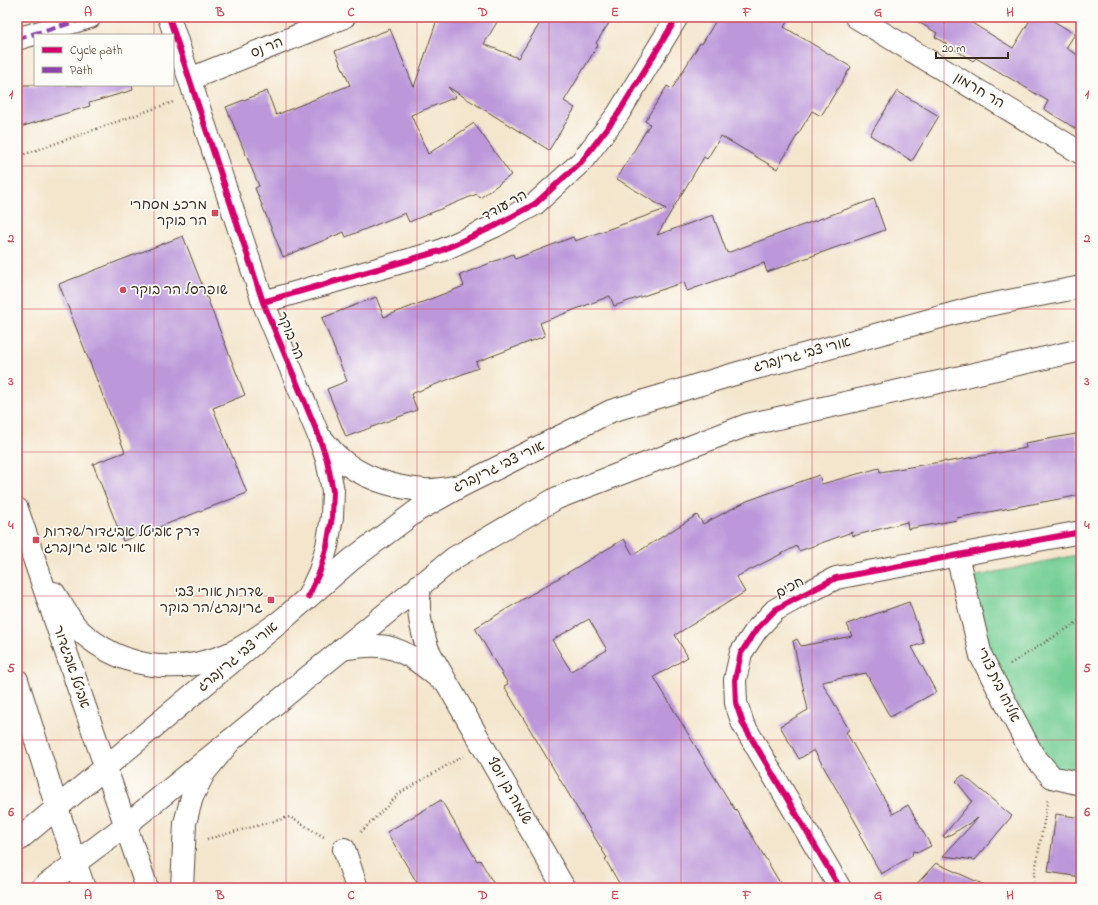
<svg xmlns="http://www.w3.org/2000/svg" width="1098" height="905" viewBox="0 0 1098 905" font-family="'Indie Flower','Playpen Sans Hebrew',sans-serif">
	<rect width="100%" height="100%" fill="#fdfcf7"/>
	<filter id="ink" filterUnits="userSpaceOnUse"><feTurbulence type="fractalNoise" baseFrequency=".025" numOctaves="2"/><feDisplacementMap in="SourceGraphic" scale="8" xChannelSelector="R" yChannelSelector="G"/><feConvolveMatrix kernelMatrix="1 2 1 2 8 2 1 2 1" color-interpolation-filters="sRGB"/></filter>
	<filter id="wash" filterUnits="userSpaceOnUse"><feTurbulence type="fractalNoise" baseFrequency=".012" numOctaves="4" result="noise"/><feDisplacementMap in="SourceGraphic" scale="16" xChannelSelector="R" yChannelSelector="G"/><feGaussianBlur stdDeviation="0.9" result="paint"/><feColorMatrix in="noise" values="0 0 0 0 0 0 0 0 0 0 0 0 0 0 0 0 0 1.4 0 .05"/><feComposite in="paint" operator="in"/></filter>
	<g filter="url(#wash)">
		<rect width="100%" height="100%" fill="#f4e6cd"/>
		<path fill="#76cf95" stroke="#587c5a" d="M1081,554V776L1052,777L981,656L963,579Z"/>
		<g id="blocks">
			<path fill="#bc98da" fill-rule="evenodd" d="M438,17H500L484,44L518,58L544,17H613L596,43L598,45L564,101L575,108L549,150L448,87L456,97L411,115L428,154L474,123L511,175L480,198L477,194L409,222L405,213L346,237L344,232L283,257L255,188L259,186L226,107L267,91L276,115L350,85L335,51L390,29L414,87Z
				M718,17H790L784,27L851,67L821,116L812,111L777,169L721,136L707,159L704,157L657,235L713,215L727,253L874,199L885,230L767,272L764,263L687,291L684,282L614,306L610,296L540,323L545,336L476,362L478,368L411,394L417,410L346,437L327,389L347,381L322,318L376,297L384,317L464,286L460,275L513,254L515,259L573,237L575,241L666,209L617,179L650,124L645,121L667,86L672,89L700,43L702,44Z
				M910,17H962L1013,48L1032,17H1047L1075,34L1066,48L1081,57V132L1044,109L1048,101L976,58L973,61L935,37L937,33Z
				M17,85H132L133,90L89,103L90,106L17,128Z
				M897,91L939,116L912,161L870,135Z
				M183,236L245,395L213,408L247,493L123,541L93,464L125,452L59,284Z
				M1076,434L1081,465V495L956,518L957,520L908,529L907,522L853,536L852,532L799,551L797,546L736,577L745,592L675,635L688,657L654,677L702,757L735,810L736,809L783,888H622L605,859L607,858L504,686L508,684L475,628L624,539L633,555L697,515L703,524L747,501L819,475L822,484L879,468L880,472L946,461V462L1026,448L1025,443ZM589,619L607,650L571,671L552,640Z
				M909,602L924,643L912,647L936,692L890,717L866,673L822,682L849,730L846,732L893,814L908,805L931,846L919,852L913,851L912,856L881,874L859,834L861,832L814,750L799,759L780,726L808,710L793,641L797,639L801,646L852,636L847,624Z
				M963,775L1012,816L975,860L943,856L978,818L945,838L943,836L972,801L956,781Z
				M441,800L477,861L480,860L496,888H420L387,832Z
				M1056,814L1081,818V877L1048,872Z
				M936,863L991,888H913Z"/>
		</g>
	</g>
	<g filter="url(#ink)">
		<use href="#blocks" fill-opacity="0" stroke="#574638" stroke-width="1"/>
		<g fill="none" stroke-linecap="round" stroke-linejoin="round">
			<defs>
				<path id="minor" d="M169,17L263,302L318,434L327,460L333,491L332,517L327,546L320,571L308,597
					M856,17L1081,153
					M17,39L90,17
					M190,79L344,17
					M263,302L440,251L495,226L535,204L582,161L618,114L677,17
					M323,440C327,445 332,451 337,456C359,477 394,488 424,490C436,491 449,488 460,486
					M957,555L981,656L1033,755L1052,777L1081,784
					M420,584C417,611 420,625 428,650L564,888
					M342,649C354,647 367,645 379,646C402,647 422,664 439,678
					M344,849L357,888
					M840,888L743,724L736,703L735,680L741,653L757,629L775,610L795,599L836,578L1081,532"/>
				<path id="secondary" d="M17,841L281,621L351,560L418,510L461,486L611,411L738,373L973,308L1081,287
					M42,888L126,825L231,740L454,558L557,498L747,425L1081,350"/>
				<path id="primary" d="M17,509L147,888
					M54,593C61,603 70,621 78,629C120,668 173,676 226,655C246,647 263,633 281,621
					M17,680L57,808L84,888
					M182,888L185,823L192,797L204,773L231,740"/>
			</defs>
			<use href="#minor" stroke="#574638" stroke-width="24"/>
			<use href="#secondary" stroke="#574638" stroke-width="24"/>
			<use href="#primary" stroke="#574638" stroke-width="24"/>
			<path stroke="#574638" stroke-width="2.5" stroke-dasharray="1 3" stroke-linecap="butt" d="M17,157L173,102
				M1080,598H1081
				M1010,664L1081,620
				M361,832L400,793L463,756
				M207,839L290,817L324,837
				M1032,888L1048,799"/>
			<use href="#minor" stroke="#fff" stroke-width="22"/>
			<use href="#secondary" stroke="#fff" stroke-width="22"/>
			<use href="#primary" stroke="#fff" stroke-width="22"/>
			<path stroke="#8e44ad" stroke-width="5" stroke-dasharray="10 5" stroke-linecap="butt" d="M17,39L90,17"/>
			<defs>
				<path id="cycleway" d="M169,17L263,302L318,434L327,460L333,491L332,517L327,546L320,571L308,597
					M263,302L440,251L495,226L535,204L582,161L618,114L677,17
					M840,888L743,724L736,703L735,680L741,653L757,629L775,610L795,599L836,578L1081,532"/>
			</defs>
			<use href="#cycleway" stroke="#fdfcf7" stroke-width="8"/>
			<use href="#cycleway" stroke="#d6006c" stroke-width="6"/>
		</g>
	</g>
	<path fill="none" stroke="#d1495b" stroke-width="1" stroke-opacity="0.55" d="M154,17V35M286,17V888M417,17V888M549,17V888M681,17V888M812,17V888M944,17V888M154,85V888M17,166H1081M17,309H1081M17,452H1081M17,596H1081M17,740H1081"/>
	<g fill="#d1495b" stroke="#fdfcf7" stroke-width="1.5">
		<rect x="211" y="209" width="8" height="8" rx="2"/>
		<circle cx="123" cy="290" r="4"/>
		<rect x="32" y="536" width="8" height="8" rx="2"/>
		<rect x="267" y="596" width="8" height="8" rx="2"/>
	</g>
	<g text-anchor="middle" dominant-baseline="central" stroke-width="3.5" stroke-linejoin="round" paint-order="stroke">
		<g font-size="14" fill="#3b2a1e" stroke="#fdfcf7">
			<text transform="translate(267 48) rotate(-22)">הר נס</text>
			<text transform="translate(979 91) rotate(31)">הר חרמון</text>
			<text transform="translate(505 206) rotate(-29)">הר עודד</text>
			<text transform="translate(290 336) rotate(68)">הר בוקר</text>
			<text transform="translate(802 355) rotate(-15)">אורי צבי גרינברג</text>
			<text transform="translate(499 467) rotate(-26)">אורי צבי גרינברג</text>
			<text transform="translate(790 588) rotate(-28)">חכים</text>
			<text transform="translate(238 657) rotate(-40)">אורי צבי גרינברג</text>
			<text transform="translate(71 667) rotate(71)">אביטל אביגדור</text>
			<text transform="translate(998 685) rotate(64)">אליהו בית צורי</text>
			<text transform="translate(509 791) rotate(60)">שלמה בן יוסף</text>
		</g>
		<g font-size="14" fill="#3b2a1e" stroke="#fdfcf7" text-anchor="end">
			<text x="207" y="205">מרכז מסחרי<tspan x="207" dy="16">הר בוקר</tspan></text>
			<text x="131" y="290" text-anchor="start">שופרסל הר בוקר</text>
			<text x="44" y="532" text-anchor="start">דרך אביטל אביגדור/שדרות<tspan x="44" dy="16">אורי אבי גרינברג</tspan></text>
			<text x="263" y="592">שדרות אורי צבי<tspan x="263" dy="16">גרינברג/הר בוקר</tspan></text>
		</g>
	</g>
	<rect width="1098" height="905" fill="none" stroke="#fdfcf7" stroke-width="44"/>
	<rect x="34" y="34" width="140" height="52" fill="#fdfcf7" stroke="#afa8a0"/>
	<rect x="42" y="47" width="20" height="6" fill="#d6006c" stroke="#afa8a0"/>
	<text x="70" y="54" font-size="12" fill="#3b2a1e">Cycle path</text>
	<rect x="42" y="67" width="20" height="6" fill="#8e44ad" stroke="#afa8a0"/>
	<text x="70" y="74" font-size="12" fill="#3b2a1e">Path</text>
	<path d="M936 52v6h72v-6" fill="none" stroke="#3b2a1e" stroke-width="2"/>
	<text x="942" y="52" font-size="12" fill="#3b2a1e" stroke="#fdfcf7" stroke-width="3" paint-order="stroke">20 m</text>
	<rect x="22" y="22" width="1054" height="861" fill="none" stroke="#d1495b" stroke-width="1.5"/>
	<g font-size="13" text-anchor="middle" font-weight="bold" fill="#d1495b">
		<text x="88" y="16">A</text>
		<text x="220" y="16">B</text>
		<text x="351" y="16">C</text>
		<text x="483" y="16">D</text>
		<text x="615" y="16">E</text>
		<text x="747" y="16">F</text>
		<text x="878" y="16">G</text>
		<text x="1010" y="16">H</text>
		<text x="11" y="98">1</text>
		<text x="1087" y="98">1</text>
		<text x="11" y="242">2</text>
		<text x="1087" y="242">2</text>
		<text x="11" y="385">3</text>
		<text x="1087" y="385">3</text>
		<text x="11" y="529">4</text>
		<text x="1087" y="529">4</text>
		<text x="11" y="672">5</text>
		<text x="1087" y="672">5</text>
		<text x="11" y="816">6</text>
		<text x="1087" y="816">6</text>
		<text x="88" y="899">A</text>
		<text x="220" y="899">B</text>
		<text x="351" y="899">C</text>
		<text x="483" y="899">D</text>
		<text x="615" y="899">E</text>
		<text x="747" y="899">F</text>
		<text x="878" y="899">G</text>
		<text x="1010" y="899">H</text>
	</g>
</svg>
